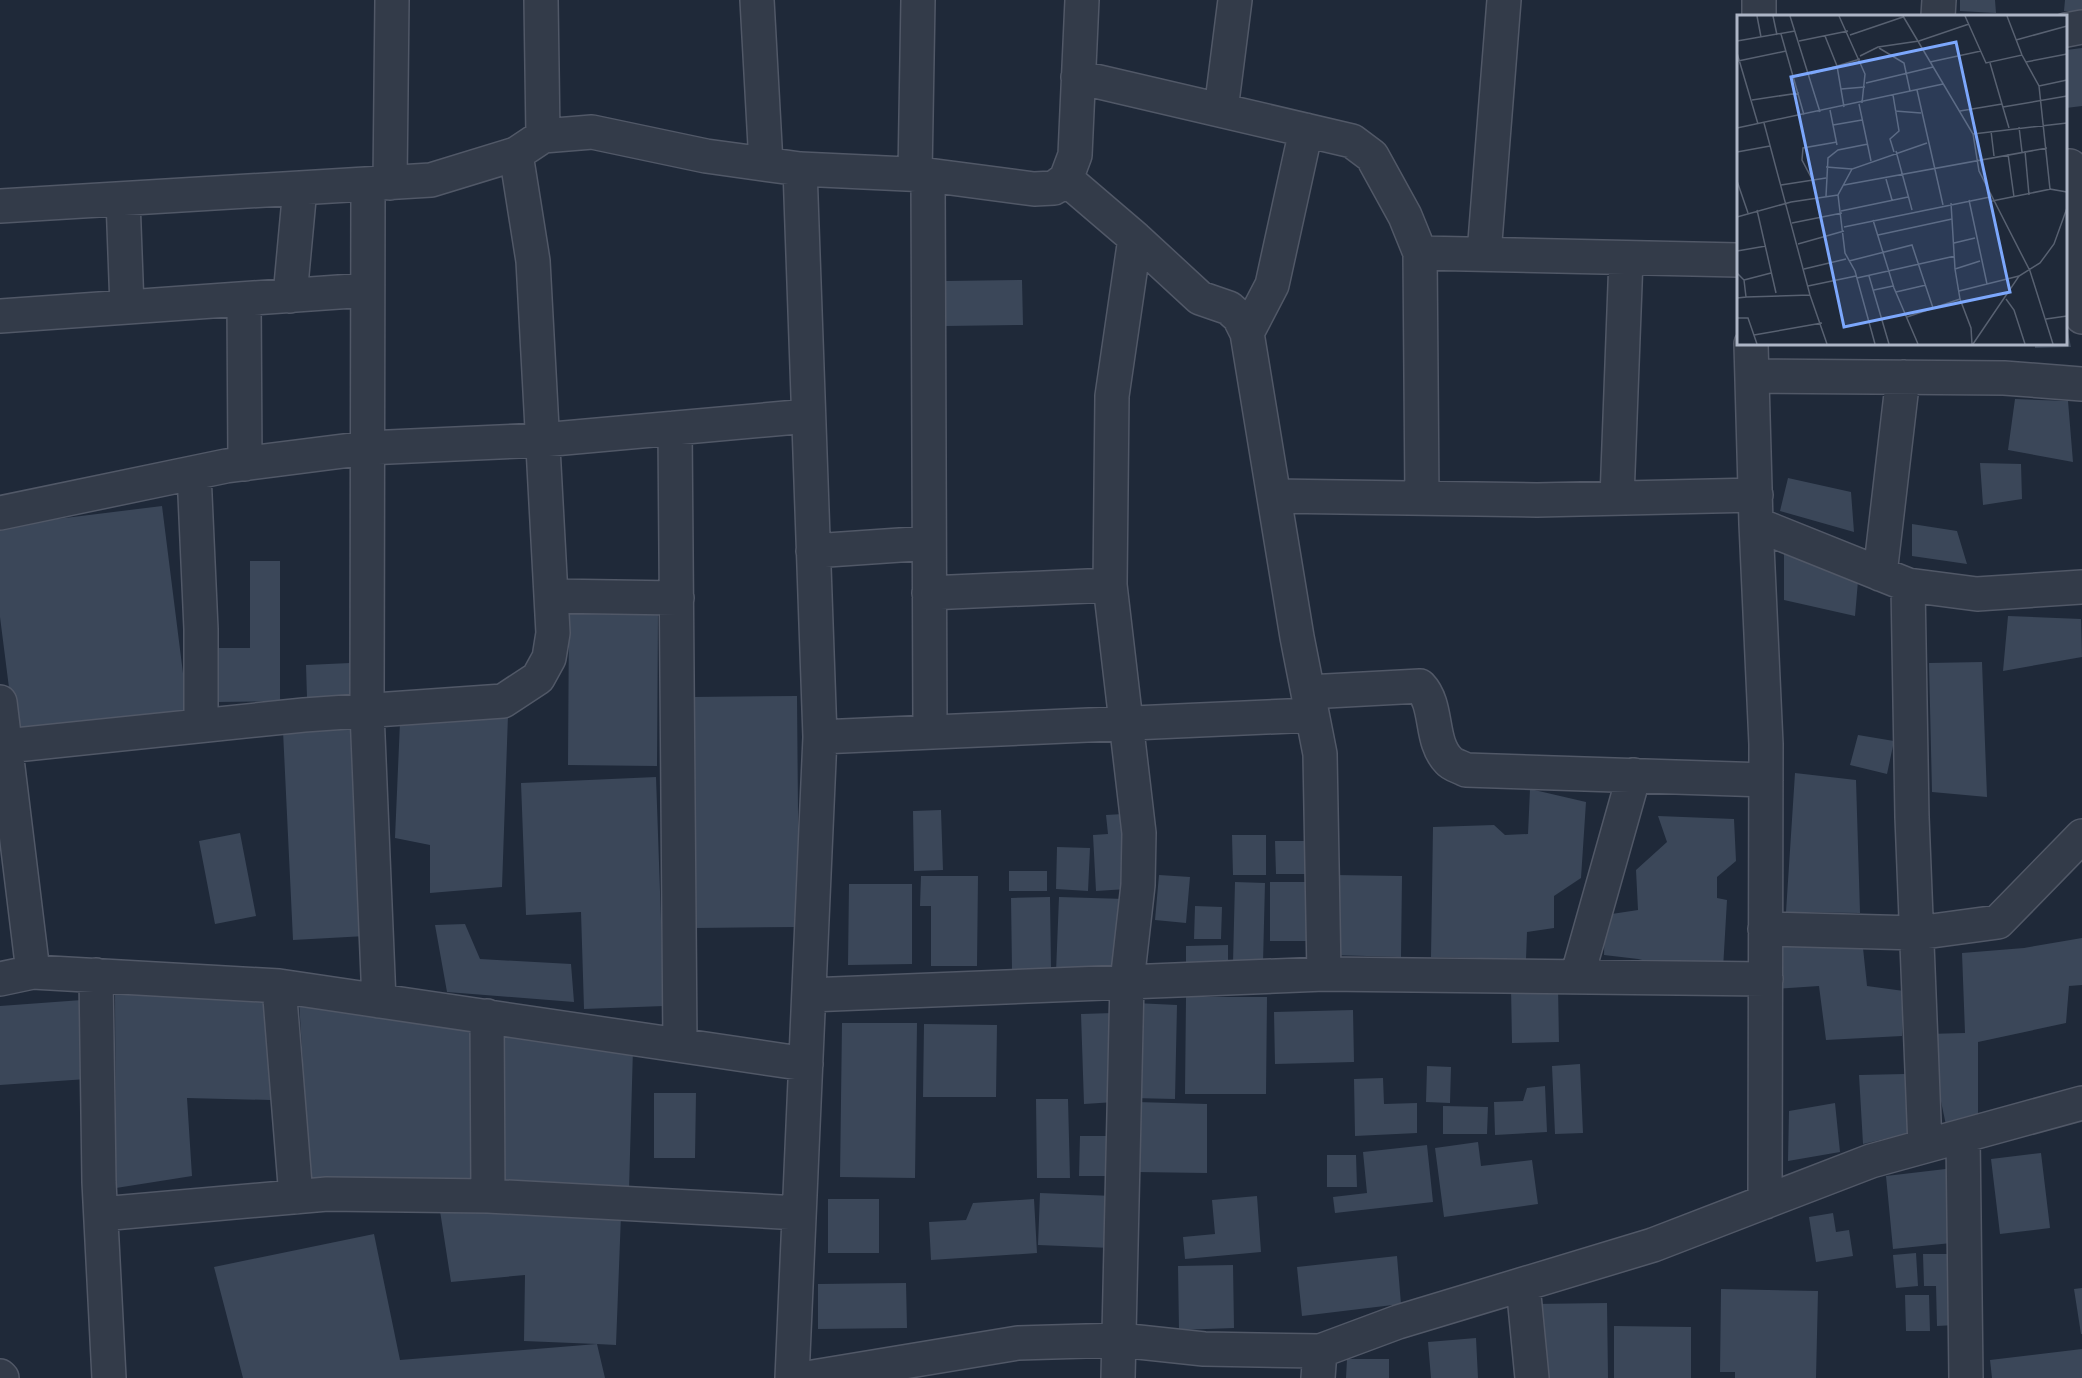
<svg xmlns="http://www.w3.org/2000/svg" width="2082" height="1378" viewBox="0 0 2082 1378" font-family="Inter,sans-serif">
	<rect width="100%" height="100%" fill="#1f2939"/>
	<path fill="#3b4759" d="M1960,0H1995L1996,13L1960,11Z
		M2065,0H2082V11H2064Z
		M2082,48V106L2066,108V50Z
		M1022,280L1023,325L946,326V281Z
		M2067,327L2071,347L2035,348V344H2066Z
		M2015,399L2068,401L2073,462L2008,450Z
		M1980,463L2021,464L2022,499L1983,505Z
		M1788,478L1851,492L1854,532L1780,511Z
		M162,506L188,713L15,735L0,617V526Z
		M1912,524L1957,531L1967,564L1912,556Z
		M1784,550L1858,581L1855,616L1784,600Z
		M250,561H280V701L216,702V648H250Z
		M569,613H658L657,766L568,765Z
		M2008,616L2081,619L2082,657L2003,671Z
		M1982,662L1987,797L1932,792L1929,663Z
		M350,663L352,697L307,698L306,665Z
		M797,696L799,927L694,928L692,697Z
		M508,715L502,887L430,893V845L395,838L400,722Z
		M356,727L366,936L293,940L283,731Z
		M1858,735L1894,741L1887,774L1850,765Z
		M1795,773L1856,780L1860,913L1786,912Z
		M656,777L664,1006L584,1009L581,912L526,915L521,783Z
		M1530,789L1586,802L1581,878L1554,896V928L1527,932L1526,959L1431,957L1433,827L1494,825L1505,835L1528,834Z
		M941,810L943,870L914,871L913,811Z
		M1123,814L1127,889L1096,891L1093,835L1108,834L1106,815Z
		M1658,816L1734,819L1736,861L1717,877V898L1727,900L1723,969H1679L1638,959L1604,955L1605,915L1638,910L1636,870L1667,842Z
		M240,833L256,916L215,924L199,841Z
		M1232,835H1266V875H1233Z
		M1275,841H1306L1307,874H1276Z
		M1057,847L1090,848L1088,891L1056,889Z
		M1009,871H1047V891H1009Z
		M1159,875L1190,877L1186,923L1155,920Z
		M1334,875L1402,876L1401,957L1332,955Z
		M921,876H978L977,966H931V906H920Z
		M1235,882L1265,883L1263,963H1233Z
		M1270,882H1308V941H1270Z
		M849,884H912V964L848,965Z
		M1050,897L1051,969L1012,970L1011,898Z
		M1059,897L1125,899L1123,974L1056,972Z
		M1195,906L1222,907L1221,939H1194Z
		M465,924L480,959L571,964L574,1002L447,992L435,925Z
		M2082,938V985L2069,986L2066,1023L1978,1042V1118L1947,1130L1927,1034L1965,1033L1962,953L2024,948Z
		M1776,944L1863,948L1867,986L1904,991L1902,1036L1826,1040L1819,986L1775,989Z
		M1228,945V967L1186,968V946Z
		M1558,986L1559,1042L1512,1043L1511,987Z
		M115,994L263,1001L271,1100L187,1098L192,1176L116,1188Z
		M1186,997H1267L1266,1094H1185Z
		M82,1000L87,1079L0,1085V1006Z
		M299,1001L474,1025L477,1182L310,1178Z
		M1135,1003L1177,1005L1175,1099L1133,1098Z
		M1353,1010L1354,1062L1275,1064L1274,1012Z
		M1113,1013L1115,1102L1084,1104L1081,1014Z
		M842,1023H917L915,1178L840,1177Z
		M924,1024L997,1025L996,1097H923Z
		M503,1030L633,1048L629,1190L503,1181Z
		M1580,1064L1583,1133L1555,1134L1552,1066Z
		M1427,1066L1451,1067L1450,1103L1426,1102Z
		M1905,1074L1910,1133L1863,1144L1859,1075Z
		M1383,1078L1384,1104L1417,1103V1133L1355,1136L1354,1079Z
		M1545,1086L1547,1132L1495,1135L1494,1102L1523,1101L1527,1088Z
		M654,1093H696L695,1158H654Z
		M1036,1099H1068L1070,1178H1037Z
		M1137,1102L1207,1104V1173L1136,1172Z
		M1835,1103L1840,1152L1788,1161L1789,1111Z
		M1443,1106L1488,1107L1487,1134H1443Z
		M1080,1136H1115V1176H1079Z
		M1478,1142L1481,1166L1532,1160L1538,1204L1444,1217L1435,1148Z
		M1427,1145L1433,1202L1335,1213L1333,1197L1367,1193L1363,1152Z
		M2041,1153L2050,1228L2000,1234L1991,1159Z
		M1327,1155H1356L1357,1187H1327Z
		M1954,1168L1961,1242L1893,1249L1886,1176Z
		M1040,1193L1113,1196L1111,1248L1038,1245Z
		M1257,1196L1261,1252L1185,1259L1183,1237L1215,1234L1212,1200Z
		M828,1199H879V1253H828Z
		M1034,1199L1037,1253L931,1260L929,1222L966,1220L973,1203Z
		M440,1211L621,1215L616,1345L597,1344L605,1378H243L214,1267L374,1234L400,1360L597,1344L524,1341L525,1275L451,1282Z
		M1833,1213L1836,1232L1849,1230L1853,1256L1816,1262L1809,1217Z
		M1916,1253L1918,1286L1896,1288L1893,1255Z
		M1923,1254H1954L1956,1325L1937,1326L1936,1286H1924Z
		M1397,1256L1401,1304L1302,1316L1297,1267Z
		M1233,1265L1234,1328L1179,1330L1178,1266Z
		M906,1283L907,1328L818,1329V1284Z
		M2082,1288V1334H2081L2074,1289Z
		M1721,1289L1818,1291L1816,1378H1735V1372H1720Z
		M1905,1295H1929L1930,1331H1906Z
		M1607,1303L1608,1378H1536L1534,1304Z
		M1614,1326L1691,1327V1378H1614Z
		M1476,1338L1478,1378H1431L1428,1342Z
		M2082,1349V1378H1992L1990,1360Z
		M1347,1359H1389V1378H1346Z"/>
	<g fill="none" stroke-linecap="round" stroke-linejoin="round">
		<defs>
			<path id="street" d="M541,0L543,136
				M757,0L766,164
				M1759,16V0
				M1938,16L1939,0
				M2066,30L2082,27
				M1078,77L1352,141L1372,156L1405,216L1420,253L1422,498
				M1221,110L1235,0
				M2070,166L2082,317
				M915,175L918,0
				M928,175L930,732
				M1066,179L1135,238L1200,298L1229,308L1239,317L1247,333L1297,637L1320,754L1324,974
				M390,183L392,0
				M368,184L367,712L379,1001
				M123,199L127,307
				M0,206L431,180L516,154L543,136L592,132L706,156L800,169L928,175L1034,189L1054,188L1066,179L1075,155L1082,0
				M1420,253L1738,260
				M1484,254L1504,0
				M290,296L300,188
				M244,299L245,464
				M0,316L367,290
				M1247,333L1272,285L1306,130
				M1751,344L1756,524L1766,744L1765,1202
				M1752,376L2004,378L2082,384
				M675,428L680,1045
				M194,473L201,629V725
				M1274,496L1537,500L1756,495
				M1617,498L1626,258
				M0,513L226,466L367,448L542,440L808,416
				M1756,524L1908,585L1977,594L2082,587
				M813,551L929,543
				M1880,574L1903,377
				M1908,585L1912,817L1925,1146
				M929,593L1110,585
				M551,596L677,598
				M1308,692L1420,686C1439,706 1429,741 1449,761C1452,765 1461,767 1466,770L1766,780
				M0,702L33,972
				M820,737L1312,715
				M6,746L304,715L503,701L538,678L549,658L553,633L533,261L516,154
				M1765,929L1917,933L1998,922L2082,836
				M96,975L99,1182L109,1378
				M1577,977L1634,775
				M0,979L33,972L279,986L806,1064
				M279,986L296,1197
				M809,995L1324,974L1766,979
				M487,1016L488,1196
				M1963,1136L1966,1378
				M101,1214L327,1194L488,1196L799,1213
				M1523,1285L1532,1378
				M0,1376L2,1378
				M792,1378L820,737L800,169
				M807,1378L1018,1343L1120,1340L1204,1349L1320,1351L1398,1322L1653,1245L1871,1161L2082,1103
				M1118,1378L1127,982L1138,885L1139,833L1110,585L1112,396L1135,238
				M1318,1378L1320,1351"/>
		</defs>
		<use href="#street" stroke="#515867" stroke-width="36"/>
		<use href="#street" stroke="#333b49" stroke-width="33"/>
	</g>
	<g transform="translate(1737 15)">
		<rect width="330" height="330" fill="#1f2939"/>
		<path fill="none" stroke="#586171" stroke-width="1.5" d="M20,1L24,22M36,1L40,20M53,1L83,97M102,1L128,59L125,88M166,1L236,119L242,156L293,256L316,329M228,1L249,48L285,40L302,71L313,174L330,177M270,1L285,40M44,19L67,100M113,20L166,2M88,21L100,51L107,92M279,25L330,11M0,26L58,16M62,26L111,16M142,33L167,48L173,76M0,38L21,109M123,41L141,32L182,26L232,9M1,46L49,36M193,47L244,36M289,47L330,39M253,48L272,113M74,59L123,44M129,68L196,52M302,71L330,65M104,74L128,72M180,75L206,190M156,80L162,116L153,124L157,137M15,85L62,78M122,89L134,146M266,92L330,81M93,95L100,130M158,96L184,98M223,96L265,89M27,108L73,280M96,110L125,105M282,112L285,137M0,113L206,69M254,116L257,141M236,119L330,108M159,136L175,195M288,136L292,180M0,137L33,131M271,139L277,182M89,152L115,154M75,164L65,145L66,133L100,127M149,164L155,185M0,166L11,198M44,170L89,163M107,170L310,133M89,181L91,143L101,135L131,129M232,185L250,269M255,186L314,174M214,188L218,254L223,284L234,313L235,329M20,195L39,278M104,196L171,182M0,202L54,187L101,180M136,205L157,273L181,329M55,208L105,198M107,212L253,182M141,220L215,204M217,228L238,223M61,229L107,216M0,236L29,231M112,246L175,230L196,293M67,254L109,244M218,254L243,246M0,258L7,265L9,282L0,283M132,261L152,329M120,263L218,241M7,265L34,258M71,271L119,261M137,275L156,271M222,276L282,261M159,277L189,270M9,282L73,280L90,329M269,284L277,295L288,329M170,302L223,284M0,303H11L20,329M309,304L330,301M17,320L85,308M138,329L118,256L108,238L101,180L115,154L190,128M236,329L282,261L303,248L317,229L330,193"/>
		<path fill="#7ca7fc" fill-opacity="0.15" stroke="#7ca7fc" stroke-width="3" d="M219,27L273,277L107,312L54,62Z"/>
		<rect width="330" height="330" fill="none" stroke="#adb5c6" stroke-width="3"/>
	</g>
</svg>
